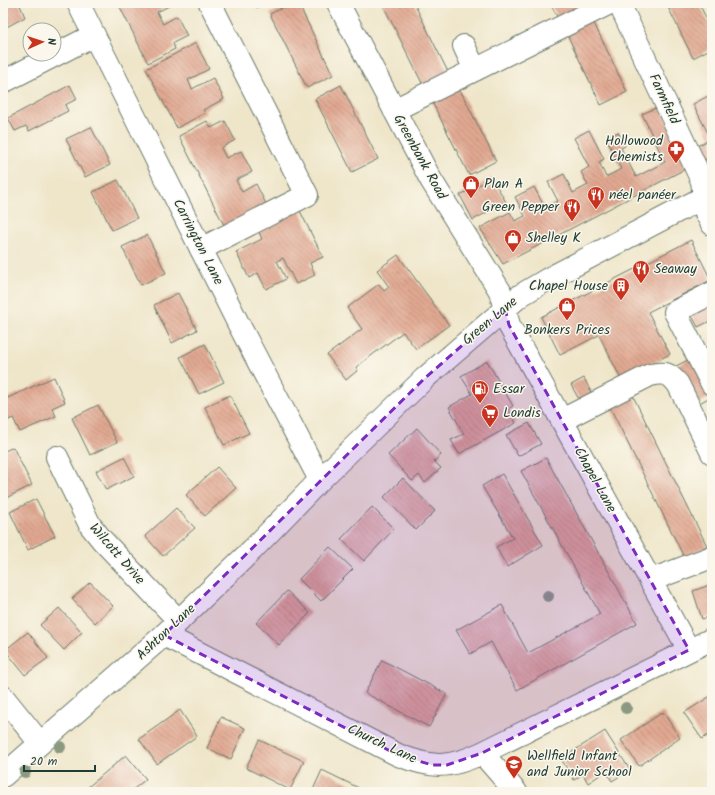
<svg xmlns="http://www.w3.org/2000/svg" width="715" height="795" viewBox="0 0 715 795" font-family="Kalam,sans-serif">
	<defs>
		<pattern id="building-back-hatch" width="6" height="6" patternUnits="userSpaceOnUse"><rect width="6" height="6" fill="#e1a891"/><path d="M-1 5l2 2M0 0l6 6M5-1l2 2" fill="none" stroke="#b68a77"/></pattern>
	</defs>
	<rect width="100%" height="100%" fill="#fbf7ec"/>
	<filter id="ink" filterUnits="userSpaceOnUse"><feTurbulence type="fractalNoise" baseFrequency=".025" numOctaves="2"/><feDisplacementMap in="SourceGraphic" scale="8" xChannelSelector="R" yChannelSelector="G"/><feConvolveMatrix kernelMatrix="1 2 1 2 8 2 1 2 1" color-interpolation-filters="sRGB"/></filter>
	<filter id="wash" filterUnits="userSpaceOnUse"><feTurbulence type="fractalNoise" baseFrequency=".012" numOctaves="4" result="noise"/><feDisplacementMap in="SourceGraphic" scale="16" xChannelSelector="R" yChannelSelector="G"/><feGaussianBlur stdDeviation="0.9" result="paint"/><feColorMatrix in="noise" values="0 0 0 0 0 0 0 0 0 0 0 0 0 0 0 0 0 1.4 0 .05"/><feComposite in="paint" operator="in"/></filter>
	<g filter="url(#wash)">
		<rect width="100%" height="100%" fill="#efe6ca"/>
		<g id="blocks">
			<path fill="url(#building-back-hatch)" d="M3,3H19L25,17L3,29Z
				M118,3H172L173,4L157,12L163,24L177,16L187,36L173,43L175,49L148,63Z
				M255,3H267L257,8Z
				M292,3H298L333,75L307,88L270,14Z
				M382,3H414L450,76L425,89Z
				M550,3H582L585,9L560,22Z
				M666,3H699L712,31V48L693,58Z
				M591,17L627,92L601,105L565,30Z
				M196,43L209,69L188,80L192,89L213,78L224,99L203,110L205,113L177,128L146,69Z
				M457,84L496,161L469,175L430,98Z
				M70,85L77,99L65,105L68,111L29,131L26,126L15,131L8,118Z
				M341,85L378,159L352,172L315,99Z
				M712,94V156L705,160L697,146L711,139L693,104Z
				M660,106L689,167L503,264L480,228L510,212L515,221L525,216L515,197L534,187L545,208L558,201L548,182L564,174L573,193L588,185L581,172L589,167L574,138L589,130L604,159L599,162L606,177L621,169L606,138L618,132L625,146L621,148L636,177L665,162L642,114Z
				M207,121L211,128L225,121L235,140L221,148L226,158L241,151L252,172L236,180L242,192L256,184L266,204L227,231L179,136Z
				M91,127L110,165L85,177L66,139Z
				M492,178L506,202L473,220L460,195Z
				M118,180L137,218L112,230L93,192Z
				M297,205L323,257L310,263L315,275L296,284L283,258L277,261L286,279L266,289L258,273L249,278L236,252L262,239L256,225Z
				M147,235L166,273L141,285L122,247Z
				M691,240L711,280L648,312L670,354L621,379L599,335L560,355L541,317Z
				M398,255L449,325L416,349L403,332L356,367L358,370L346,380L327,355L362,329L347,308L379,284L384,291L389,287L377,270Z
				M178,293L197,330L172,343L154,305Z
				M712,304V320L698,327L691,314Z
				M205,344L224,382L199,394L180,357Z
				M694,357L712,394V396L696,405L676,366Z
				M487,361L513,406L508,409L516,423L459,454L451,440L464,434L449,407L472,394L461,376Z
				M54,377L65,402L52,408L56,416L20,432L13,418L6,421L3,420V400Z
				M584,378L593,396L581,403L571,385Z
				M632,394L707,546L684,557L609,405Z
				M230,395L249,433L224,445L205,407Z
				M98,405L117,442L90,455L72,418Z
				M529,423L541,444L518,456L506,435Z
				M417,428L441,455L434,461L441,468L425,483L419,475L412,481L388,455Z
				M13,447L32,485L6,498L3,492V452Z
				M124,457L134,476L106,490L96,471Z
				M546,458L637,623L517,690L491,642L470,654L456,630L502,605L528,653L600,614L521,471Z
				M217,467L236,488L205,516L186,495Z
				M502,474L543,545L507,567L496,547L513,538L482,486Z
				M403,478L435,511L416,530L384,497Z
				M36,499L55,536L28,550L10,512Z
				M372,507L394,529L364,561L341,539Z
				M176,508L195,528L163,556L145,536Z
				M330,547L353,569L321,601L299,579Z
				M90,582L113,606L95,623L72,599Z
				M712,584V616L702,619L693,591Z
				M287,591L310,613L279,645L256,623Z
				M59,608L82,632L64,650L40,625Z
				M28,632L48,658L25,675L5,650Z
				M382,660L447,694L429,727L365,693Z
				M712,695V733L702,739L684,713Z
				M180,710L197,736L157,764L139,739Z
				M663,712L680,738L639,766L621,740Z
				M221,717L245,728L231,759L207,748Z
				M605,731L630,770L612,781L606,771L588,783L583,774L574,780L561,759Z
				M259,740L304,761L290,790L246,768Z
				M126,755L146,779L130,792H92L88,787Z
				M322,770L367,792H312Z"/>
		</g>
	</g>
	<g filter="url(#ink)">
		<use href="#blocks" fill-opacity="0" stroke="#687868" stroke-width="1"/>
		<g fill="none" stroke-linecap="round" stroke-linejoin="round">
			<defs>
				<path id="minor" d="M338,3L431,180L500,291L509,325L689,650
					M619,3L702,181L706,213L712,224
					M464,46L475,70
					M3,82L94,35
					M394,110L610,3
					M201,249L307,195L210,3
					M712,293L675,312L712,384
					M562,420L650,375C665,372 669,373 678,384L712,453
					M57,457L90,525L102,540L179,621
					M320,480L425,378L521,295L548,279L712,193
					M651,580L712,557
					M164,635L398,755C432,768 448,769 482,753L712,639
					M3,697L40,743
					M482,753L516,792"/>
				<path id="major" d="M3,776L164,635L253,549L320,480L238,323L78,3"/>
			</defs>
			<use href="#minor" stroke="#687868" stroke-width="24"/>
			<use href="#major" stroke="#687868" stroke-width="24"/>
			<use href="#minor" stroke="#fff" stroke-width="22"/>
			<use href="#major" stroke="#fff" stroke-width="22"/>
		</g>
		<g fill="#8a9980">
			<circle cx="548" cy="596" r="6"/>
			<circle cx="626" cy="708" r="6"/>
			<circle cx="60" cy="747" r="6"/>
			<circle cx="25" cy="772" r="6"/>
		</g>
	</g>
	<path fill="#7b2cbf" fill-opacity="0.2" stroke="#7b2cbf" stroke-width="3" stroke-dasharray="8 5" stroke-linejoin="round" d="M505,308L509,325L689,650L482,753L447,765H432L398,755L164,635L425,378Z"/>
	<defs>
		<symbol id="pharmacy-pin" viewBox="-11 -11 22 30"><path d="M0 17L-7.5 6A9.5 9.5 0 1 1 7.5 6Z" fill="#c8321e" stroke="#fbf7ec"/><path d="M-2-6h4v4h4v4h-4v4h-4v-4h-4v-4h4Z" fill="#fff"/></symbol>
		<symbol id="shop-pin" viewBox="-11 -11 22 30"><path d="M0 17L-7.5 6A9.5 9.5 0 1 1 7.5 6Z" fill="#c8321e" stroke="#fbf7ec"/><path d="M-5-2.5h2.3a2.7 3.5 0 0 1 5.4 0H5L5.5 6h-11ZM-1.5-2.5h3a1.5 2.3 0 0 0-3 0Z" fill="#fff"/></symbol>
		<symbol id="restaurant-pin" viewBox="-11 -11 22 30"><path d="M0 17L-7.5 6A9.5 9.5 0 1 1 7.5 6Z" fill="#c8321e" stroke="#fbf7ec"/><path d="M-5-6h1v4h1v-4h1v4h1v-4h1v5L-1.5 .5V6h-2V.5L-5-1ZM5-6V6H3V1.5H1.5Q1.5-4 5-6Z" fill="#fff"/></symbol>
		<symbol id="building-pin" viewBox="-11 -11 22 30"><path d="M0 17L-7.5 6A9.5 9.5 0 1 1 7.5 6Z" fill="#c8321e" stroke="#fbf7ec"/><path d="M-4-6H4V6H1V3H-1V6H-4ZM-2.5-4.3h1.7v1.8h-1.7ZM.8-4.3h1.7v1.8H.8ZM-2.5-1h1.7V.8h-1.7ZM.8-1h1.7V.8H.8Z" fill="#fff"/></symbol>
		<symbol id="fuel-pin" viewBox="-11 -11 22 30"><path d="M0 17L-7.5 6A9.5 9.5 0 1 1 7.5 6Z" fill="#c8321e" stroke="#fbf7ec"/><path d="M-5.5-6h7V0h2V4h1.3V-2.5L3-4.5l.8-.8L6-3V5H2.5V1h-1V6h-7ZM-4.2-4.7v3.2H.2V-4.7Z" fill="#fff"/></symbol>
		<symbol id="supermarket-pin" viewBox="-11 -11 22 30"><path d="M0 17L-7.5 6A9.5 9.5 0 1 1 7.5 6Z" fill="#c8321e" stroke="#fbf7ec"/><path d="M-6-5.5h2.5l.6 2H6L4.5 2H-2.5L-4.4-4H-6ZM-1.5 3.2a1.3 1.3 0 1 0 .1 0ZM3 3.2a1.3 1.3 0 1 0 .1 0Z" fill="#fff"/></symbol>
		<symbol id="school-pin" viewBox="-11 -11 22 30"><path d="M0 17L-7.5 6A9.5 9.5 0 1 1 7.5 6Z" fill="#c8321e" stroke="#fbf7ec"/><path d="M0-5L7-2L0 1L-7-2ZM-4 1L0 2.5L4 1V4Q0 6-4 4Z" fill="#fff"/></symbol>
	</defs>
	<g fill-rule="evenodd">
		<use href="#pharmacy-pin" x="666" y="139" width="20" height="27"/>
		<use href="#shop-pin" x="461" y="174" width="20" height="27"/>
		<use href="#restaurant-pin" x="586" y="185" width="20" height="27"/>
		<use href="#restaurant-pin" x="562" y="197" width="20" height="27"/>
		<use href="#shop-pin" x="503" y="228" width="20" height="27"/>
		<use href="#restaurant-pin" x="631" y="259" width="20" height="27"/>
		<use href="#building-pin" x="611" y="276" width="20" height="27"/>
		<use href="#shop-pin" x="557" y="296" width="20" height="27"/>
		<use href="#fuel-pin" x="470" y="379" width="20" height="27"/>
		<use href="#supermarket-pin" x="480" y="403" width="20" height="27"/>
		<use href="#school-pin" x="504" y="754" width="20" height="27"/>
	</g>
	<g text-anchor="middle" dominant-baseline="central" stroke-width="3" stroke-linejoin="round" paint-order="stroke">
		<g font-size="14" fill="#1f3d34" stroke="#fbf7ec">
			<text transform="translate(664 99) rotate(65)">Farmfield</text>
			<text transform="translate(420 157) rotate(61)">Greenbank Road</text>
			<text transform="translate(198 242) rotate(63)">Carrington Lane</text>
			<text transform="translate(490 321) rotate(-40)">Green Lane</text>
			<text transform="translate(595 480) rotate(61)">Chapel Lane</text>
			<text transform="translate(117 554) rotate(49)">Wilcott Drive</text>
			<text transform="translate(166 632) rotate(-43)">Ashton Lane</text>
			<text transform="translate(382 744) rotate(25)">Church Lane</text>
		</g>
		<g font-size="14" fill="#1f3d34" stroke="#fbf7ec" text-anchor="start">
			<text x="663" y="141" text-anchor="end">Hollowood<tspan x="663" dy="16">Chemists</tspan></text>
			<text x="484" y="184">Plan A</text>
			<text x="609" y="195">néel panéer</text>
			<text x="559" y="207" text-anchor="end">Green Pepper</text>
			<text x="526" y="238">Shelley K</text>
			<text x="654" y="269">Seaway</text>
			<text x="608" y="286" text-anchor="end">Chapel House</text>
			<text x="567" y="330" text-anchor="middle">Bonkers Prices</text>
			<text x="493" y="389">Essar</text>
			<text x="503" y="413">Londis</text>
			<text x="527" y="756">Wellfield Infant<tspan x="527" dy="16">and Junior School</tspan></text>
		</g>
	</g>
	<rect width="715" height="795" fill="none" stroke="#fbf7ec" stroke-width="16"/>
	<g transform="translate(42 42) rotate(87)"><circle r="19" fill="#fbf7ec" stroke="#a3ada2"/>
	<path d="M0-3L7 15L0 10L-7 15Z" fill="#c8321e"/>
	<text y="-6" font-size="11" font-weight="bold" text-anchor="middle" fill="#1f3d34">N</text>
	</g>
	<path d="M24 765v6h71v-6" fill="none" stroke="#1f3d34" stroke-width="2"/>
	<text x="30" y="765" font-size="12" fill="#1f3d34" stroke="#fbf7ec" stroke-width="3" paint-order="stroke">20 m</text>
</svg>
